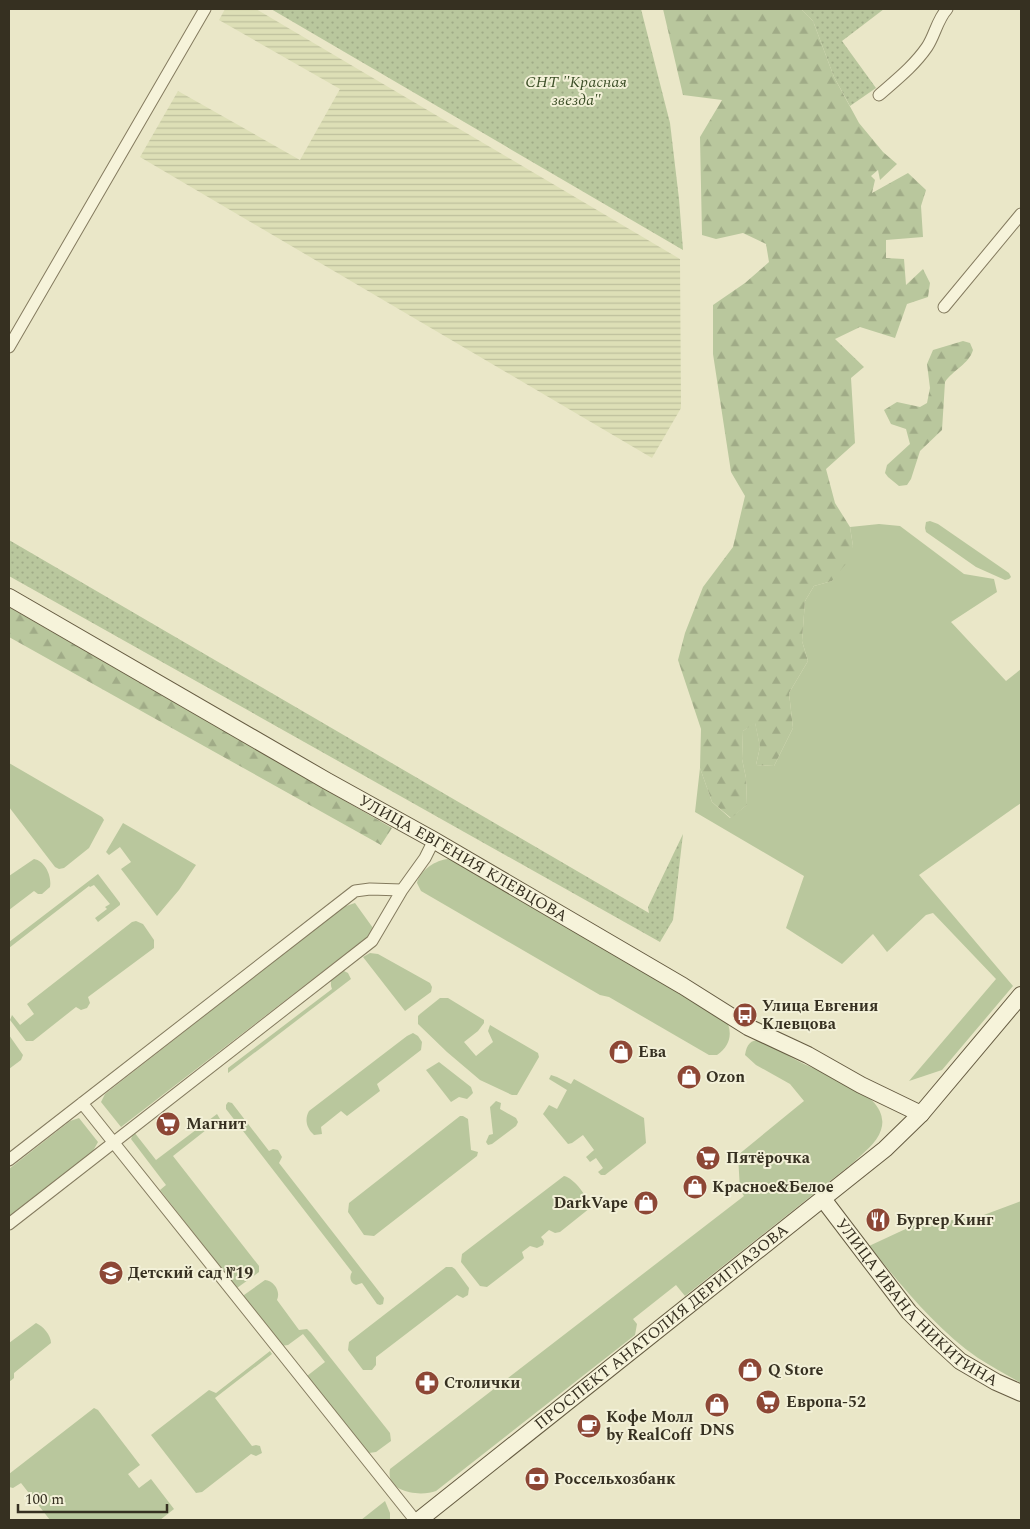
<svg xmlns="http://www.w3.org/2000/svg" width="1030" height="1529" viewBox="0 0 1030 1529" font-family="Spectral,serif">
	<defs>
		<pattern id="farmland-rules" width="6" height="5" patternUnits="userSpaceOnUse" patternTransform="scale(1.25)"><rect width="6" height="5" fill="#dddfb6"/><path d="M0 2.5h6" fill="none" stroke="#bec09c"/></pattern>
		<pattern id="forest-firs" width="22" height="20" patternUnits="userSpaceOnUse" patternTransform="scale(1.25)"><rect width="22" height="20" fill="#b9c79d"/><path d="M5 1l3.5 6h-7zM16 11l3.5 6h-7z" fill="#a0ab87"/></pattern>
		<pattern id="garden-dots" width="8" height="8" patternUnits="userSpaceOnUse" patternTransform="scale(1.25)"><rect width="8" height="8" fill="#b9c79d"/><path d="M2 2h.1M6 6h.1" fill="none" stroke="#a0ab87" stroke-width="1.8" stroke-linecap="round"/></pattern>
	</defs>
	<rect width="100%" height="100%" fill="#eae7c8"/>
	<path fill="url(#farmland-rules)" d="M225,9H256L680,259L681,408L652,458L140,157L178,91L300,160L340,89L219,20Z"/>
	<path fill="#b9c79d" d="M930,521L938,524L1009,573L1011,577L1009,579L1005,580L976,567L926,532L925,528L926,522Z
		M879,524L900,526L964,574L994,579L997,592L951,622L1006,681L1021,669V803L919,875L1013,986L942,1070L909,1081L996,979L933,913L926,915L887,952L873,934L842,964L786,928L804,876L695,812L700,768L712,802L730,818L747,805L746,778L742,759L743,731L755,722L760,747L756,765L774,766L793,728L789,693L808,661L802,641L805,601L814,586L832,581L853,546L850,527Z
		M9,763L102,817L104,820L89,848L64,868L59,869L55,867L9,807Z
		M123,823L196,865L179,890L157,916L121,869L131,862L120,847L109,855L106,852Z
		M34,859C45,861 52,876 50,887L42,894H38L34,891L9,910V876Z
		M448,859L454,860L724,1016C733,1030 732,1045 717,1055H709L609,997L600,995L421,891L417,883C420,870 436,860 448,859Z
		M98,874L120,903V905L98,922L95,918L107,909L105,907L110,904L94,885L90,887L89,886L9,948V942Z
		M355,903L373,928L370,935L121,1127L101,1102L105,1094L343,907Z
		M136,921L143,924L154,940V948L88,997L90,1003L87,1008L81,1010L76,1007L33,1041H26L10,1020L12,1015L20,1025L34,1014L27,1004L132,922Z
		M370,953L378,954L430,983L432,987L431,992L405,1011L363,957Z
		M344,971L348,973L351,979L228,1073V1068L332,989C328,980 335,972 344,971Z
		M440,998H448L484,1020V1023L478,1031L464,1042L476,1056L493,1042L488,1031L490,1025L538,1053L539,1057L517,1095H512L480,1080L447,1052L418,1024V1016L420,1014Z
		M413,1033L418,1036L422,1042L421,1050L377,1084L380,1091L347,1116L341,1111L321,1127L322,1134L314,1135C307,1129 304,1120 309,1111L407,1036Z
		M9,1035L23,1055L21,1060L9,1069Z
		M761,1040C775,1048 788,1056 802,1063C824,1074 893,1094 881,1130C877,1143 863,1153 854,1162L685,1296L676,1285L633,1319L637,1324L635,1335L436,1491C421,1497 385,1493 390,1469L744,1196L740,1190L738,1155L804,1101L790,1084L756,1065L745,1055C747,1044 750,1040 761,1040Z
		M439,1062L471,1087L473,1093L467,1099L459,1097L451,1102L426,1070Z
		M551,1075L557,1077L571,1084L574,1079L644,1118L646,1143L605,1175H601L598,1172L603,1168L596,1158L590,1162L586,1157L594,1150L583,1135L572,1143L568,1144L543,1114L549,1105L557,1109L567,1090L549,1079Z
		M496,1101L501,1103L500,1109L516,1118L518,1122L516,1126L492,1144L488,1145L486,1142L489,1135L493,1134L490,1107Z
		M228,1102L232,1103L269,1151L273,1149L278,1150L282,1157L279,1163L384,1298L383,1304L380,1305L377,1304L362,1283L356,1285C350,1283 349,1277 352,1272L226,1109V1105Z
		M217,1114L220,1119L173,1156L259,1266V1272L237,1288L160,1190L166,1185L131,1139L134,1132L156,1160Z
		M460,1116H463L468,1119L471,1150L478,1152L477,1156L374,1236L364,1235L348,1212L349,1203Z
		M79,1118L98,1142L93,1151L9,1217V1169L70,1121Z
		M564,1176C574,1178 589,1198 590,1208L560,1232L555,1233L549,1230L541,1237L544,1241L543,1245L537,1248L530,1246L522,1252L524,1258L522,1260L487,1287L480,1286L461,1262L462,1254Z
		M1021,1201V1383C1007,1375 992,1367 978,1358C935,1328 902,1286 869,1246L912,1226L981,1216Z
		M446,1267H452L455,1269L469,1288L468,1295L463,1298L457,1295L376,1357V1365L372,1370H363L348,1350L349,1342Z
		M265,1280C274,1281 281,1291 277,1300L299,1330L307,1329L311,1333L390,1433L391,1441L376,1452L369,1453L365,1450L307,1376L325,1362L303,1334L288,1345L281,1346L243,1299L244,1295Z
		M36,1323C43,1326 51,1335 51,1343L14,1373V1378L9,1382V1343Z
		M270,1351L272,1354L215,1398L252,1446L256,1445L260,1446L262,1453L256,1456L251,1454L202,1492L196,1493L151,1435L209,1390L216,1393Z
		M94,1408L98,1410L140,1465L128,1474L139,1488L151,1479L174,1509L160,1520H50L21,1483L13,1488L9,1487V1474Z
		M385,1501L390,1513V1520H361Z"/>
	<path fill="url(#forest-firs)" d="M663,9H801L813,21L834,77L859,123L883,152L897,164L880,180L878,170L871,176L875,180L872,193L908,173L926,190L921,206L923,237L886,240V258L904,259L906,285L923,269L930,283L928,297L907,304L895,338L860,327L835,339L864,367L851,378L855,443L826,469L835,503L850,527L853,546L849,560L832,581L814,586L805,601L802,641L808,661L789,693L793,728L774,766L756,765L760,747L755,723L743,731L742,759L746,778L747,805L731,818L712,802L700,768L701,729L678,660L685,633L703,587L733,547L745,496L731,472L713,354V305L745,283L769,262L766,244L743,233L716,239L702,235L700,137L722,100L683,95Z
		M963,341L970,343L973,350C969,364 953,370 945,382L942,430L920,451L911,479L907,485L899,486L888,477L885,473L887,465L910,444L906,429L891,424L884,410L897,402L920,407L927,403L930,388L927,364L933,350Z
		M9,607L392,828L381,845L9,637Z"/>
	<path fill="url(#garden-dots)" d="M271,9H641L670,123L679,199L683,250Z
		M801,9H884L842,41L876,88L850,106L834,77L813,21Z
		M9,540L649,913L648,907L683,834L673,920L660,942L9,576Z"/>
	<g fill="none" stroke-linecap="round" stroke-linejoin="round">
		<defs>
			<path id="street" d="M879,95C896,80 914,66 927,47C935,35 937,20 947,9
				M944,307L1021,214
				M9,347L205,9
				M82,1103L415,1520
				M9,1160L355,891L370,889L402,890
				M9,1224L372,941L402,890L425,858L434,840"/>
			<g id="secondary">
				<path id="s1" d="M9,597L327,781L430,838L683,986L748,1027L808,1055L861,1085L921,1114"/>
				<path id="s2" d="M823,1199L909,1312L935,1338L960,1361L996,1382L1021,1393"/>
				<path id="s3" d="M419,1520L885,1149L921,1114L1021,995"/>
			</g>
		</defs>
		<use href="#street" stroke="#847b5f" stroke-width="13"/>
		<use href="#secondary" stroke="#665c42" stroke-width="18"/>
		<use href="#street" stroke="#f6f3da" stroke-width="11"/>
		<use href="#secondary" stroke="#f6f3da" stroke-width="16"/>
	</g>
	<defs>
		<symbol id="bus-disc" viewBox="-11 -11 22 22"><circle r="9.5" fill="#8d4735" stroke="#f2f0d7"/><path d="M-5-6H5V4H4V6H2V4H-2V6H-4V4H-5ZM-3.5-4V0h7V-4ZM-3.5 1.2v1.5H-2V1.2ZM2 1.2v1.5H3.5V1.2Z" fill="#fff"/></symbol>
		<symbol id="shop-disc" viewBox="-11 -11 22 22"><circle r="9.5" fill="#8d4735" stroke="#f2f0d7"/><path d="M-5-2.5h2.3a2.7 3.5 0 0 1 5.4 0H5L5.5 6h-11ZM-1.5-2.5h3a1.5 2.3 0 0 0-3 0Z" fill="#fff"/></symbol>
		<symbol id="supermarket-disc" viewBox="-11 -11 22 22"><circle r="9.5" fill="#8d4735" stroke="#f2f0d7"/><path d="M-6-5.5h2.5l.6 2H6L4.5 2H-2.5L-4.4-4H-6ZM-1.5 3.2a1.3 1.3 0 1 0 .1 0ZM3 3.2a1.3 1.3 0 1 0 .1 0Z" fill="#fff"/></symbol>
		<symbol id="restaurant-disc" viewBox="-11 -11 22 22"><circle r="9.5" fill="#8d4735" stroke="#f2f0d7"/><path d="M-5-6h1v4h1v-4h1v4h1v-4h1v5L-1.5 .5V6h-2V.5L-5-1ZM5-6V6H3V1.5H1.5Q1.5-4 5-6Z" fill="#fff"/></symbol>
		<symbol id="school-disc" viewBox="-11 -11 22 22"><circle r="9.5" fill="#8d4735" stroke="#f2f0d7"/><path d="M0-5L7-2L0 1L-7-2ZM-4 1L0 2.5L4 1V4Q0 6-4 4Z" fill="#fff"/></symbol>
		<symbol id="pharmacy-disc" viewBox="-11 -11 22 22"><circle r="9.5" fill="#8d4735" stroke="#f2f0d7"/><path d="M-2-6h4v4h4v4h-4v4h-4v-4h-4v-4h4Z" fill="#fff"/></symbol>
		<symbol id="cafe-disc" viewBox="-11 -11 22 22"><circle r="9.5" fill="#8d4735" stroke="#f2f0d7"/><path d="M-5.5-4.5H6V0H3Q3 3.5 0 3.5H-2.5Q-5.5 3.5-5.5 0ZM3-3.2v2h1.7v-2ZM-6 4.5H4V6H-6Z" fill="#fff"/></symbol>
		<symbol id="bank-disc" viewBox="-11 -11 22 22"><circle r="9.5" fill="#8d4735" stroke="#f2f0d7"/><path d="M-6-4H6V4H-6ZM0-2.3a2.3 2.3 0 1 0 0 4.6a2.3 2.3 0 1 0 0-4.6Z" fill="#fff"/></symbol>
	</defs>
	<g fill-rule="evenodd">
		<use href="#bus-disc" x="731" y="1001" width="28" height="28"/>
		<use href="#shop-disc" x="607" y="1038" width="28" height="28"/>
		<use href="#shop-disc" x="675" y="1063" width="28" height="28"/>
		<use href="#supermarket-disc" x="154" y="1110" width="28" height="28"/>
		<use href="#supermarket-disc" x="694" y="1144" width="28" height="28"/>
		<use href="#shop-disc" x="681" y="1173" width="28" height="28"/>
		<use href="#shop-disc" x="632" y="1189" width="28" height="28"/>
		<use href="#restaurant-disc" x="864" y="1206" width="28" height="28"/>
		<use href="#school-disc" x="97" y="1259" width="28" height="28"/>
		<use href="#shop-disc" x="736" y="1356" width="28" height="28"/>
		<use href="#pharmacy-disc" x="413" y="1369" width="28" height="28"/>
		<use href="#supermarket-disc" x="754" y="1388" width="28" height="28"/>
		<use href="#shop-disc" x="703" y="1391" width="28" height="28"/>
		<use href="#cafe-disc" x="575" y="1412" width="28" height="28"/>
		<use href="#bank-disc" x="523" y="1465" width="28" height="28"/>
	</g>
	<g text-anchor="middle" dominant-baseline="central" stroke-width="4" stroke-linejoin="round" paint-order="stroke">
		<g font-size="16" font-style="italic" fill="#3e5029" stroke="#f2f0d7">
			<text x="576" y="82">СНТ "Красная<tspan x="576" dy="18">звезда"</tspan></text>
		</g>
		<g font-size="16" fill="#363021" stroke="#f2f0d7">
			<text stroke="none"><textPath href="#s1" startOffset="524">УЛИЦА ЕВГЕНИЯ КЛЕВЦОВА</textPath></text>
			<text stroke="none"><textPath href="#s2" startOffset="141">УЛИЦА ИВАНА НИКИТИНА</textPath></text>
			<text stroke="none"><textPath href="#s3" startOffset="310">ПРОСПЕКТ АНАТОЛИЯ ДЕРИГЛАЗОВА</textPath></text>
		</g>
		<g font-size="16" font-weight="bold" fill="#363021" stroke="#f2f0d7" text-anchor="start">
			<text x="762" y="1006">Улица Евгения<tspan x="762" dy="18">Клевцова</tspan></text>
			<text x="638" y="1052">Ева</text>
			<text x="706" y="1077">Ozon</text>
			<text x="186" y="1124">Магнит</text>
			<text x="726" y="1158">Пятёрочка</text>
			<text x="712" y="1187">Красное&amp;Белое</text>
			<text x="628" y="1203" text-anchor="end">DarkVape</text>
			<text x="896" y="1220">Бургер Кинг</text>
			<text x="128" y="1273">Детский сад №19</text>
			<text x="768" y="1370">Q Store</text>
			<text x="444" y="1383">Столички</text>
			<text x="786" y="1402">Европа-52</text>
			<text x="606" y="1417">Кофе Молл<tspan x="606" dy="18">by RealCoff</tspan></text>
			<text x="717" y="1430" text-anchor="middle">DNS</text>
			<text x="554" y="1479">Россельхозбанк</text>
		</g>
	</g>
	<rect width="1030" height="1529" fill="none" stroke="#363021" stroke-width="20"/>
	<path d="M18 1504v8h149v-8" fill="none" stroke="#363021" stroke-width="2.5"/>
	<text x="25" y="1504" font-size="15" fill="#363021" stroke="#f2f0d7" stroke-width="4" paint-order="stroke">100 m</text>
</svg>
